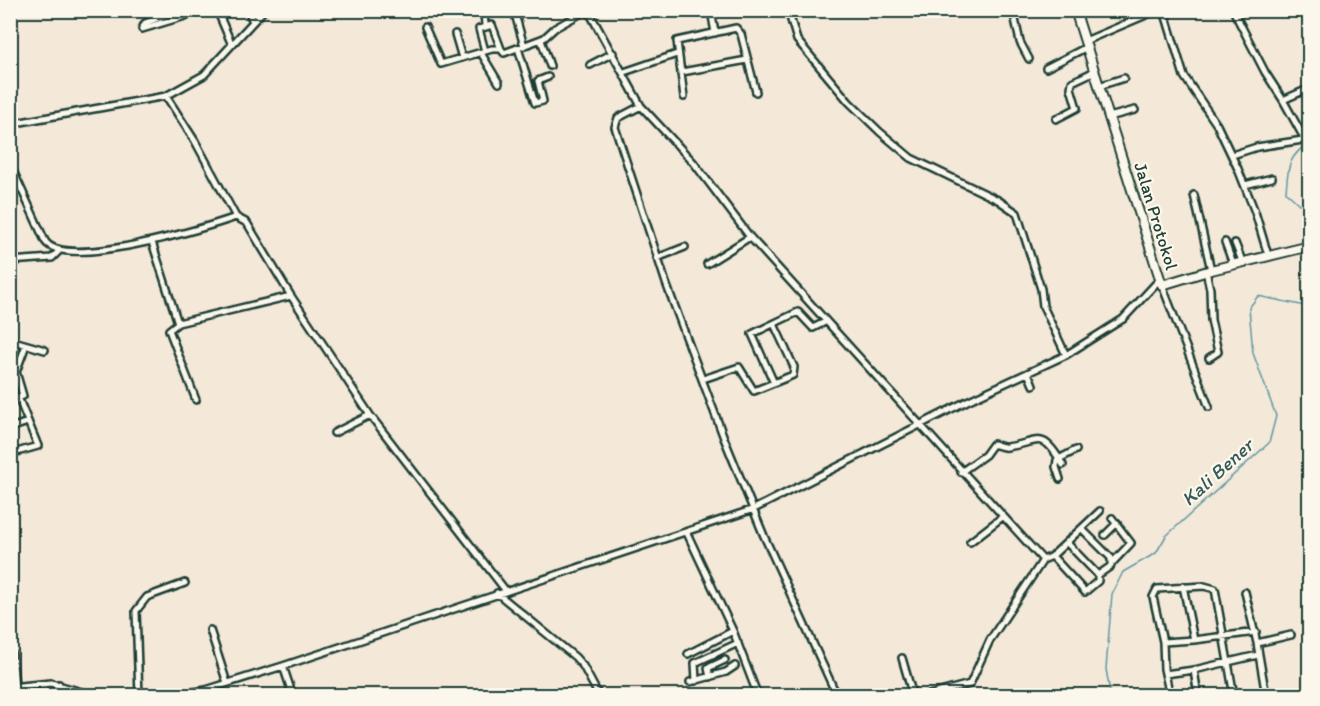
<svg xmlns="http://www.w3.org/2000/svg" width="1320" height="706" viewBox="0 0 1320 706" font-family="Itim,sans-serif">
	<rect width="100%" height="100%" fill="#f4e8d8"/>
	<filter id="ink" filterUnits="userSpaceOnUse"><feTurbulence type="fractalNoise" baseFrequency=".0167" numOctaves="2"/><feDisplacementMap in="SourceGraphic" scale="12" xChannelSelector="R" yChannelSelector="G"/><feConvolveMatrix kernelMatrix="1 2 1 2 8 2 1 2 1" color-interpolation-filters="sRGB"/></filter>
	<g filter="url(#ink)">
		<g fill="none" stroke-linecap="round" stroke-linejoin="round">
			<path stroke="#6198a4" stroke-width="1.5" d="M1310,142C1287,157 1288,168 1286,192L1299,204L1310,205
				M1114,696L1110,692L1106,669L1112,594L1123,572L1156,553L1166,536L1269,443L1276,416L1253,353L1249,308L1258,296L1310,307"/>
			<defs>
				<path id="street" d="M217,10L232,45
					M248,10L253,22
					M264,10L204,75L166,96L195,141L236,217L247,223L291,296L370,415L506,591
					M484,10L485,26
					M588,10L641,106L618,118L615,127L666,283L724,438L764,536L837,696
					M711,10L715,33
					M788,10L797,40L849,102L880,132L911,158L998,200L1017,213L1041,289L1043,306L1066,355
					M1013,10L1020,42L1029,59
					M1164,10L1184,76L1217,125L1238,169L1255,212L1268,255
					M1233,10L1265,72L1283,100L1310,88
					M515,14L524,46
					M425,27L441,64L492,49H501L504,53L544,38L555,28L587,10
					M142,29L205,10
					M142,29L145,23L180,10
					M455,34L462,58
					M541,40L550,66
					M1085,41L1158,10
					M518,48L535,103L543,101L538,81L548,77
					M485,51L479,29L492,25L501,49
					M481,53L499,83
					M590,65L613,53
					M1046,68L1087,47
					M624,72L677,54
					M682,72L747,60
					M1099,86L1124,78
					M684,97L677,41L736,28L741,34L756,92
					M641,106L694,163L750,237L1043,560
					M1109,117L1135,110
					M1056,119L1077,108L1071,88L1072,82L1095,71
					M10,124L166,96
					M1232,155L1257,147L1303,140V136L1283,100
					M10,164L45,241C64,271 205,228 236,217
					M1245,185L1272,178
					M1194,195L1211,270
					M152,242L178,323
					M1225,242L1233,264
					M1235,243L1242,261
					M657,258L685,247
					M10,261L52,258L60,250
					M707,264L750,237
					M1206,271L1210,289L1211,320L1218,352L1209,358
					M1162,285L1209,407
					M10,340L45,350
					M1028,373L1033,385
					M703,379L739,367L754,391L793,375L794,367L774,324
					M774,383L752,334L798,312L813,328L825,322
					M10,400L23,396L16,372L26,345
					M196,400L169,330L178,323L291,296
					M10,428L28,422
					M334,433L370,415
					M10,454L38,446L18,397
					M961,472L985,455L993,444C998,445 1003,448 1007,447C1040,442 1042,429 1063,465
					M1060,479L1056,467L1057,460L1076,450
					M1112,518L1131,543L1113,562
					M687,533L733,631L758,696
					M1105,535L1117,523
					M970,542L1001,518
					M1067,543L1098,575L1111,566V558L1082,529
					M1052,556L1085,592L1098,581V575
					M1183,586L1194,640L1256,632
					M1245,592L1257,643
					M497,593L575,657L583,666L599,696
					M210,630L227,683
					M1194,640L1163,642L1153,597L1157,589L1204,586L1215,589L1234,696
					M1163,642L1164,669L1170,696
					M12,653L15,686
					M688,654L733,631
					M902,658L913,696
					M283,666L293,696
					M1165,674L1194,670
					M710,677L708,668L725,660
					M696,681L695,663L738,643
					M690,682L726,672L735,666
					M59,684L60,696
					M10,687L51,683L95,696
					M139,696L136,611L147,597L185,583
					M172,696L206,690L283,666L754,509L967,401L1066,355L1123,319L1160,279
					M925,696L970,684L990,640L1043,560L1052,556L1100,511
					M1198,696L1194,670L1258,655
					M1266,696L1257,643L1291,635"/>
				<path id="secondary" d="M1075,10L1162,285L1211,270L1310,246"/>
			</defs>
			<use href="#street" stroke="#1f3d34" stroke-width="10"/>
			<use href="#secondary" stroke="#1f3d34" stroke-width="12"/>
			<use href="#street" stroke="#fbf7ec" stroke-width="5"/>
			<use href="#secondary" stroke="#fbf7ec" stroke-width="8"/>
		</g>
	</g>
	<g text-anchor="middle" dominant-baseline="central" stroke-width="4.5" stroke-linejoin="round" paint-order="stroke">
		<g font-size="18" fill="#1f3d34" stroke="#fbf7ec">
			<text transform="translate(1156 216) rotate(73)">Jalan Protokol</text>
		</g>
		<g font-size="20" font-style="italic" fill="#355b59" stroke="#fbf7ec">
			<text transform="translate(1217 472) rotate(-42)">Kali Bener</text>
		</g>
	</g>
	<rect width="1320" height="706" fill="none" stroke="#fbf7ec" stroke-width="36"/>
	<rect x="18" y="18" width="1284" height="670" fill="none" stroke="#1f3d34" stroke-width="2" filter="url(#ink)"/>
</svg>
